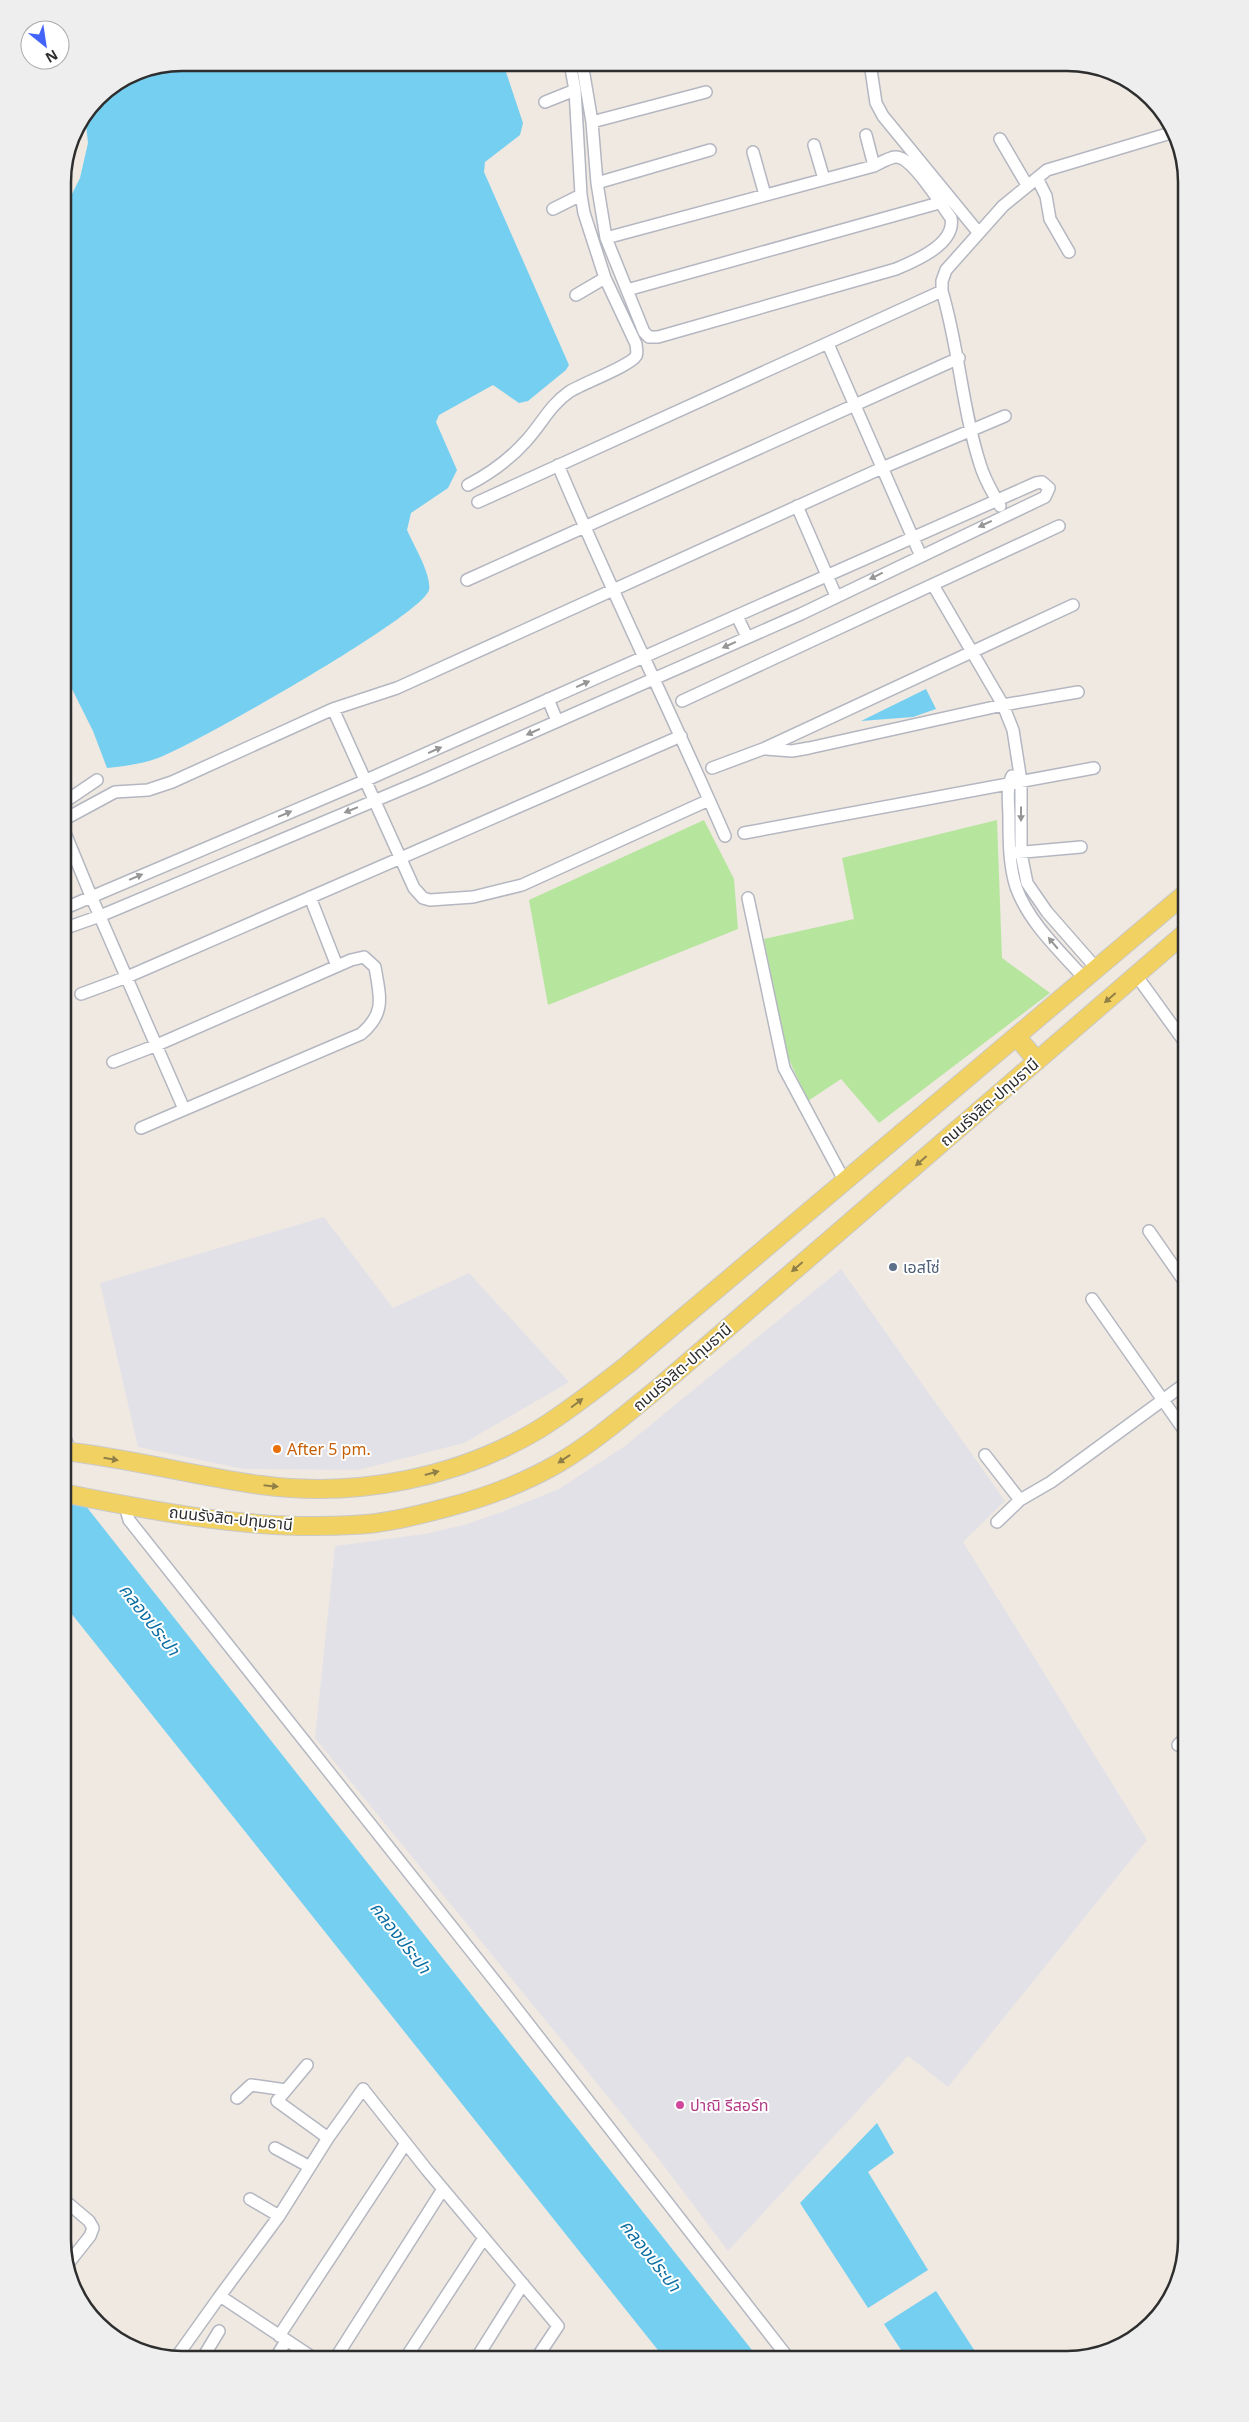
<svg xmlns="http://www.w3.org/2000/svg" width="1249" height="2422" viewBox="0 0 1249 2422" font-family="'Noto Sans','Noto Sans Thai',sans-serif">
	<rect width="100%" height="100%" fill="#efe9e1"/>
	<path fill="#e3e1e8" d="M324,1217L393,1308L469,1273L569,1382L464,1443L358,1470L244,1469L138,1447L100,1283Z
		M841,1269L1005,1501L963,1542L1147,1840L948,2087L908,2056L728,2251L658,2158L315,1738L335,1546L425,1534L464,1525L502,1512L559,1489L625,1446Z"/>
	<path fill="#b6e59e" d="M704,820L734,879L738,929L548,1005L529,900Z
		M997,820L1002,958L1050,993L879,1123L841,1079L808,1101L785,1051L764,939L854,919L842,858Z"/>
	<path fill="#75cff0" d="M182,63H503L523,123L520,135L485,162L484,172L569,365L566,370L528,401L519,403L493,385L439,415L436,422L457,470L448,488L411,513L407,530C413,544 432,575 429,590C422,616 198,742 163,756C145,764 125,766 107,768L93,731L63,671V212L80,178L88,143L85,115L98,97L136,71Z
		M926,689L936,709L913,717L861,721Z
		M63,1477L759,2359H665L63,1603Z
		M877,2123L894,2153L868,2172L928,2270L868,2308L800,2203Z
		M936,2291L980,2359H907L884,2324Z"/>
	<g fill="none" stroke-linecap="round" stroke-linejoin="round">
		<defs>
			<path id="minor" d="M582,63L592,122L597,183L606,238L644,332L649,337H658L896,269C915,261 956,244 951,218C941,205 912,155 895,157C888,158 880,163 874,166L606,238
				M870,63L876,103L883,116L978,232
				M545,102L575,90
				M592,122L706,92
				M866,135L874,166
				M1000,139L1027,185
				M814,145L824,179
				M753,152L765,195
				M1037,178L1046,196L1050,219L1069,252
				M597,183L710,150
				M553,209L581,195
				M627,290L939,203
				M576,295L605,278
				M828,344L920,554
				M558,465C611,591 671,712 725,836
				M468,485C489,474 510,459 526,441C541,425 550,405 569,392C581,384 630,366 636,356C638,352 636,348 636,344L605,278L584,213L581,195L575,90L570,63
				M478,502L942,291
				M797,506L836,596
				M1000,506C993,493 984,479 980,464C962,408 959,348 942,291V281L946,270L1003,206L1047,170L1174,132
				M467,580L959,358
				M933,585L1003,705L1013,730L1021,781V853L1027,883L1047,912L1097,969
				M737,616L747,637
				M548,699L557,721
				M682,701L1059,526
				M333,709L414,888L423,898L430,900L473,897L522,885L709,800
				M766,749L792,751L809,748L1003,705L1078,692
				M712,768L763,749L1073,605
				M1012,776C1006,788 1009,804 1009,818C1009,840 1009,865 1016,887C1029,923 1060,951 1085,979
				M63,803L97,780
				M744,833L1094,768
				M1013,853L1081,847
				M310,897L337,966
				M748,898L784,1068L845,1182
				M63,929L100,916L424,780L801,614L1045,497L1049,488L1042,482L1036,483L364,781L63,909
				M1136,975L1186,1044
				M81,994L127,977L681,736
				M113,1062L157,1045L351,960L364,957L375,967C380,997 386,1013 361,1034L141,1128
				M184,1109L91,896L65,833V819L115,792L148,790L172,782L333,709L397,688L882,468L1005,416
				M1149,1231L1186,1284
				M1092,1299L1186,1433
				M63,1432L70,1452
				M985,1455L1020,1500
				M125,1506L129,1520L506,1995L789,2359
				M997,1522L1020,1500L1051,1482L1186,1383
				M1178,1745L1186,1737
				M237,2098L251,2085L286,2090
				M328,2138L363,2089L427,2170L558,2326L536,2359
				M275,2148L310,2167
				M63,2199L89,2221L93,2228L90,2236L67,2265
				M250,2199L279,2216
				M220,2296L279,2216L328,2138L277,2101L307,2065
				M279,2336L406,2143
				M175,2359L220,2296L315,2359
				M202,2359L219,2331
				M275,2359L286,2341
				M335,2359L443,2189
				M405,2359L484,2238
				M476,2359L523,2284"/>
			<path id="primary" d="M1139,87L1140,88
				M1017,1037L1037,1061
				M63,1451C129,1458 194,1476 261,1485C356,1498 459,1478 541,1428C571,1409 599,1387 627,1365L1186,893
				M63,1493C157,1512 255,1531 352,1525C383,1524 415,1516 445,1508C484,1498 522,1484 557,1464C593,1443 625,1415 657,1389L1186,932"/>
		</defs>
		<use href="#minor" stroke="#b4b7c1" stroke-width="14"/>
		<use href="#primary" stroke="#c9c9c9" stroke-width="20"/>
		<use href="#minor" stroke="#fff" stroke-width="11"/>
		<use href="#primary" stroke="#f2d163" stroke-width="18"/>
	</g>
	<defs><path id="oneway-solid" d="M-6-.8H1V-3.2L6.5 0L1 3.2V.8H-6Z" transform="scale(1.25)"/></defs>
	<g fill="#969696">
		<use href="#oneway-solid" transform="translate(985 524) rotate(155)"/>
		<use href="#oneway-solid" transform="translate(876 576) rotate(154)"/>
		<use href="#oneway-solid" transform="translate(729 645) rotate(156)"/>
		<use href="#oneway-solid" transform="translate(583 684) rotate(-24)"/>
		<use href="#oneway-solid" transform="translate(533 732) rotate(156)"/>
		<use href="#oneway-solid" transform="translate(435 750) rotate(-24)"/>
		<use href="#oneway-solid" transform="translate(351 810) rotate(158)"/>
		<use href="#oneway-solid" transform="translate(285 814) rotate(-23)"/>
		<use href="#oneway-solid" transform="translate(1021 814) rotate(90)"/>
		<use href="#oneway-solid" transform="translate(136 877) rotate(-23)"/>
		<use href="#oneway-solid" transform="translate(1053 943) rotate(-130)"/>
	</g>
	<g fill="#908048">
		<use href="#oneway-solid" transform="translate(1110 998) rotate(139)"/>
		<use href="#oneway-solid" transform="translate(921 1161) rotate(139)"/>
		<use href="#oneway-solid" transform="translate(797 1267) rotate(139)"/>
		<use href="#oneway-solid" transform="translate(577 1403) rotate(-37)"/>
		<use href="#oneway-solid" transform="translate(111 1459) rotate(10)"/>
		<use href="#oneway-solid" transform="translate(564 1459) rotate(146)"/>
		<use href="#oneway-solid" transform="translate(432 1473) rotate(-15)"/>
		<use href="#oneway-solid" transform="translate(271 1486) rotate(6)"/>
	</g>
	<circle fill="#5c6f8a" stroke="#fff" stroke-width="2" cx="893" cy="1267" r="5"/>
	<circle fill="#e8710a" stroke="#fff" stroke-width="2" cx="277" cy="1449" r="5"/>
	<circle fill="#d1479c" stroke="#fff" stroke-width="2" cx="680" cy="2105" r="5"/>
	<g text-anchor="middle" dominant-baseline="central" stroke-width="4" stroke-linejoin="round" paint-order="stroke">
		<g font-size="16" fill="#2e2e2e" stroke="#fff">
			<text transform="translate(989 1102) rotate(-41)">ถนนรังสิต-ปทุมธานี</text>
			<text transform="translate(682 1367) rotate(-41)">ถนนรังสิต-ปทุมธานี</text>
			<text transform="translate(231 1518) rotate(6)">ถนนรังสิต-ปทุมธานี</text>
		</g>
		<g font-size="16" fill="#4e5e75" stroke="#fff" text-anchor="start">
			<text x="903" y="1267">เอสโซ่</text>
		</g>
		<g font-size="16" fill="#c56008" stroke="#fff" text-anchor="start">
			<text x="287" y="1449">After 5 pm.</text>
		</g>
		<g font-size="16" fill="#b23c85" stroke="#fff" text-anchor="start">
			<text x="690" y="2105">ปาณิ รีสอร์ท</text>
		</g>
		<g font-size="18" font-style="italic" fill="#0d6fa3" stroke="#fff">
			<text transform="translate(150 1619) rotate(52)">คลองประปา</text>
			<text transform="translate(401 1937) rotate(52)">คลองประปา</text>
			<text transform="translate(651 2255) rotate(52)">คลองประปา</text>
		</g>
	</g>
	<path d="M0 0H1249V2422H0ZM182 71H1067A111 111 0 0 1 1178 182V2240A111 111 0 0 1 1067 2351H182A111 111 0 0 1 71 2240V182A111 111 0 0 1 182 71Z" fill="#eee" fill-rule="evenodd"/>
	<path fill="none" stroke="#2e2e2e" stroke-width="2.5" d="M182 71H1067A111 111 0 0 1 1178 182V2240A111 111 0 0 1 1067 2351H182A111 111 0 0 1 71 2240V182A111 111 0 0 1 182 71Z"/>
	<g transform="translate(45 45) rotate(150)"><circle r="24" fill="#ffffff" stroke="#ababab"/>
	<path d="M0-4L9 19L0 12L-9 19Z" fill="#4264fb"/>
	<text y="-8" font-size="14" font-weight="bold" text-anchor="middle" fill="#2e2e2e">N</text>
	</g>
</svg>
